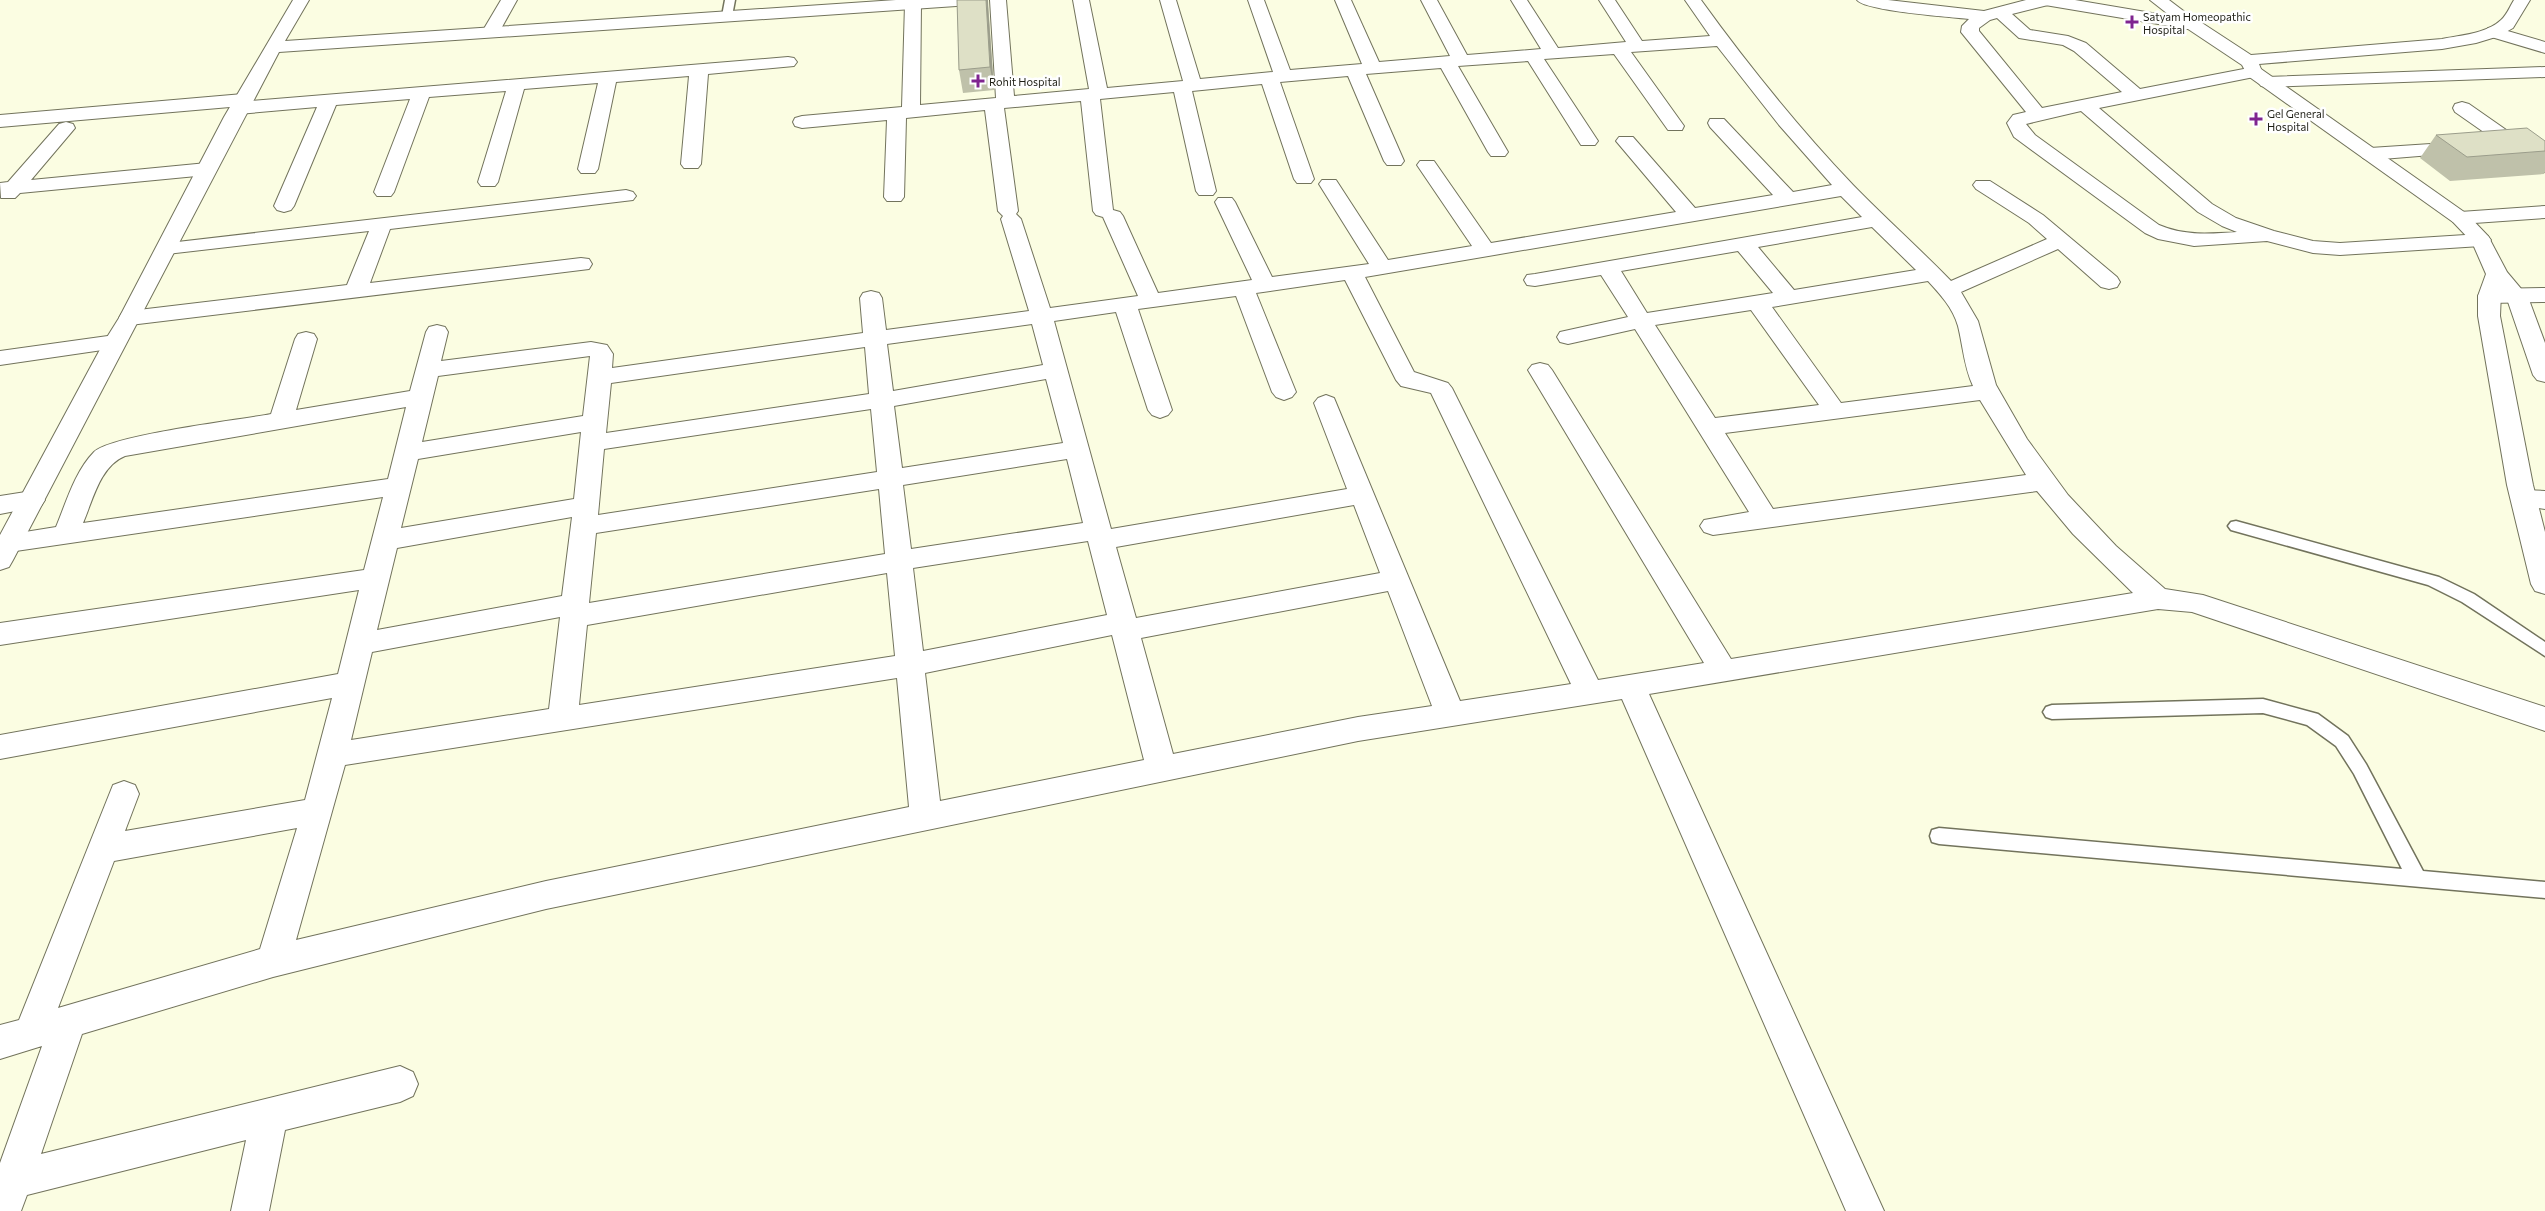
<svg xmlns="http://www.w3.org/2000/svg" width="2545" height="1211" viewBox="0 0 2545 1211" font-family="Commissioner,sans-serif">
	<rect width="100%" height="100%" fill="#fbfde2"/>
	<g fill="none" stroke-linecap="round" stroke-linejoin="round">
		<defs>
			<path id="service" d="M725,0H735L732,16L727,19L722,16Z
				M2236,521L2439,577L2474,594L2545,642V656L2462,602L2428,585L2231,530L2228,526L2231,522Z
				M2263,699L2318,714L2348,736L2366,764L2423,871L2545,882V898L1939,844L1932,842L1930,836L1932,830L1939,828L2402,869L2354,774L2336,746L2307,725L2263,713L2052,719L2046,717L2043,712L2046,707L2052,705Z"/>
			<path id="minor" d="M501,0H517L497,36H485L482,32Z
				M907,0H919L921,4L920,105L996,98L990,0H1006L1014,96L1089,89L1073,0H1089L1107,88L1183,81L1160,0H1176L1200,79L1273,72L1248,0H1264L1290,70L1362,64L1335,0H1351L1379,62L1450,56L1421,0H1437L1467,55L1541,49L1511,0H1527L1558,48L1626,42L1599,0H1615L1642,41L1710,36L1685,0H1701C1748,65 1798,127 1853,185C1885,218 1919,248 1951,281L2047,239L2029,223L1976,189L1973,185L1976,181H1990L2043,215L2117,277L2120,282L2117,287L2109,289L2101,287L2058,249L1961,292L1978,321L1996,385L2027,439L2068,495L2116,546L2165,589L2203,595L2545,707V731L2192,612L2158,609L1649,694L1884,1211H1846L1622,699L1358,741L546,909L273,977L82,1034L41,1154L400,1066L413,1072L418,1084L413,1096L400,1102L285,1130L269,1211H231L246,1140L27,1195L21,1211H0V1163L42,1046L0,1059V1025L19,1020L113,785L124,781L135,785L139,794L125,831L305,800L332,698L0,759V735L338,674L359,590L0,645V623L364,570L383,497L9,552L0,550V536L56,527C66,503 75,471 94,452C112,435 240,420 271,414L295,339L298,334L306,332L314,334L317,339L296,410L410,391L426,332L429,327L437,325L445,327L448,332L441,361L591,342L607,345L613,354L612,368L863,333L860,298L863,293L871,291L879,293L882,298L886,330L1029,311L1001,219L1003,216L998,211L985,110L906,118L904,197L901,201H887L884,197L887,120L802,128L795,126L793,122L795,118L802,116L902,107L905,4ZM1717,46L1779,125L1832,185L1793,192L1724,119H1710L1708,123L1710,127L1773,195L1695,208L1633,137H1619L1616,141L1676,212L1491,243L1434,161H1420L1417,165L1472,246L1388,260L1336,180H1322L1319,184L1369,264L1272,277L1235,202L1232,198H1218L1215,202L1252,280L1158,293L1123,216L1120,212L1113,210L1100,99L1174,92L1196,191L1199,195H1213L1216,191L1192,91L1262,84L1294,179L1297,183H1311L1314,179L1280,82L1348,76L1384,161L1387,165H1401L1404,161L1366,74L1441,68L1488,152L1491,156H1505L1508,152L1458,66L1528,61L1581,145H1595L1598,141L1544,59L1614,54L1668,130H1682L1684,126L1631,52ZM1081,101L1093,211L1096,215L1103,217L1138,296L1050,308L1021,219L1016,214L1018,211L1004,108ZM1841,196L1862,217L1535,274L1527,275L1524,280L1527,285L1535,286L1601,275L1628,317L1560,332L1557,337L1560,342L1568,344L1635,329L1749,512L1704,520L1700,526L1704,532L1713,535L2037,491L2073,534L2133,593L1731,659L1552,370L1548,365L1540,363L1532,365L1528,370L1704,663L1598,680L1452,388L1448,383L1414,372L1365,277ZM1872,227L1916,270L1794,290L1758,247ZM1738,251L1773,293L1647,313L1621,271ZM1345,280L1396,380L1401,386L1431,393L1571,684L1460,701L1334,398L1326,395L1318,398L1314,403L1347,489L1111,529L1054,321L1116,312L1148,410L1152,415L1160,418L1168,415L1172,410L1138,309L1236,296L1272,392L1276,397L1284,400L1292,397L1296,392L1256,293ZM1928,281C1940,294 1953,308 1958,326C1963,346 1964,367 1973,386L1841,403L1772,307ZM1751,310L1819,405L1715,418L1655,325ZM1032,324L1043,365L893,391L887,344ZM865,347L869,394L606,433L611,383ZM590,356L583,416L422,442L438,376ZM1046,379L1063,443L902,468L894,406ZM1980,400L2026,475L1773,509L1725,433ZM406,407L388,479L83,523C93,500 100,466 125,456ZM871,409L877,472L598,515L604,449ZM581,432L574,499L401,528L418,459ZM1067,459L1083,523L911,549L903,485ZM879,489L885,554L589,603L596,533ZM1354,505L1380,573L1136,618L1116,547ZM572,517L562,596L377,630L397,548ZM1088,541L1107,615L923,651L913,568ZM887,573L895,656L579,705L587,625ZM1388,591L1432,706L1358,717L1173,754L1141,638ZM560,617L549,709L351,740L372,652ZM1112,635L1144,760L940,801L925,673ZM897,678L909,807L546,881L296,940L345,765ZM297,828L260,949L58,1008L114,861Z
				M1857,0H1888L1984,11L2026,0H2054L2052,4L2012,14L2030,30L2068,36L2086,43L2140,89L2254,67L2260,68L2263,72L2260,76L2254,77L2099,108L2212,204L2236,218L2274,231L2313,241L2340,243L2481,234L2488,236L2491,240L2488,244L2481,246L2340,255L2313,253L2267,241L2194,246L2158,239L2145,233L2014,137L2007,123L2013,115L2026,112L1961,32L1962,26L1969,19C1951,17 1865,11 1857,0ZM1997,18L2019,38L2063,45L2074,51L2122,92L2042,108L1979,31V28L1990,20ZM2081,111L2198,212L2222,226L2237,232C2210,234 2185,236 2159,225L2035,135L2026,124Z
				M2150,0H2169L2202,25L2199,29H2187Z
				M2494,27L2545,42V53L2488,36L2485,32L2488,28Z
				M788,57L794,58L797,62L794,66L708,74L701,164L698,168H684L681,164L689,76L616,82L598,169L595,173H581L578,169L598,83L524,89L498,182L495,186H481L478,182L506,91L429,97L394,192L391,196H377L374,192L410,99L336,105L294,206L291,210L284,212L277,210L274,206L317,107L238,114L231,112L230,107L0,127V115L243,94L250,96L251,101Z
				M2545,67V77L2267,87L2261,86L2258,82L2261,78L2267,77Z
				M2462,102L2469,104L2545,157V172L2538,170L2455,112L2453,108L2455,104Z
				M66,122L73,124L75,128L31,180L207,163L214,165L217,169L214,173L207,175L20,193L15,198H1L0,183L8,182L59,124Z
				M2461,142L2468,144L2471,148L2468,152L2370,160L2363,158L2360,154L2363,150L2370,148Z
				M626,190L633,192L636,196L633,200L390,229L370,283L581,258L589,259L592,264L589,269L130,325L122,323L119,318L122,313L130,311L347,285L369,231L167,254L160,252L156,248L160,244Z
				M2545,206V218L2460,224L2453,222L2450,218L2453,214L2460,212Z
				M2545,288V302L2489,303L2481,301L2478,296L2481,291L2489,289Z
				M115,335L123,337L126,342L123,347L0,365V351Z
				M2524,490L2545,491V509L2515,505L2511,499L2515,493Z
				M32,491L41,494L45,500L41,506L0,514V496Z"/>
			<path id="tertiary" d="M293,0H309L285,41L896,0H979L971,5L279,52L13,560L9,567L0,570V535L104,342L119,318L224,117Z
				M2037,0H2075L2199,21L2251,55L2442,39C2461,35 2486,34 2501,20C2507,15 2510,6 2514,0H2530L2513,28L2499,36L2476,43L2442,49L2259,64L2261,69L2467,214L2488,236L2507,272L2528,297L2545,343V382L2537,380L2533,375L2507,299L2501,292L2500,316L2533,485L2545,532V594L2535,591L2531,584L2507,485L2478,316V296L2486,274L2472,242L2453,222L2248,76L2242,65L2188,29L2045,5Z"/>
		</defs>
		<use href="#service" stroke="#72735c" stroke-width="3"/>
		<use href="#minor" stroke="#72735c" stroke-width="2"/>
		<use href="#tertiary" stroke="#72735c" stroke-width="2"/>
		<use href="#service" fill="#fff" fill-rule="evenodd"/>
		<use href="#minor" fill="#fff" fill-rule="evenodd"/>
		<use href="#tertiary" fill="#fff" fill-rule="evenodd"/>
	</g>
	<path fill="#bfc1aa" d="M957,0H988L994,90L963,93L959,70Z
		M2436,135L2545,141V172L2544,174L2450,181L2420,158Z"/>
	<path fill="#9b9d8b" d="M986,0H988V6L994,90L990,67Z"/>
	<path fill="#dee0c6" stroke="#9b9d8b" d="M957,0H986L990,67L959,70Z
		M2527,128L2545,141V151L2467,157L2436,135Z"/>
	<g fill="#7f2490" stroke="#fff" stroke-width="2">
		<path d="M2129.5 14.5h5v5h5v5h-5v5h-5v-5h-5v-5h5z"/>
		<path d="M975.5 73.5h5v5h5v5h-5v5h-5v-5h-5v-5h5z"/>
		<path d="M2253.5 111.5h5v5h5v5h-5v5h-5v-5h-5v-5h5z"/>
	</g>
	<g text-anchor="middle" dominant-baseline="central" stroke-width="5" stroke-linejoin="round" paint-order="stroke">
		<g font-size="11" fill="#1f1f16" stroke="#fff" text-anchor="start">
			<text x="2143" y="16">Satyam Homeopathic<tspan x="2143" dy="13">Hospital</tspan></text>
			<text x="989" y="81">Rohit Hospital</text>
			<text x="2267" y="113">Gel General<tspan x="2267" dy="13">Hospital</tspan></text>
		</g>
	</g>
</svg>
